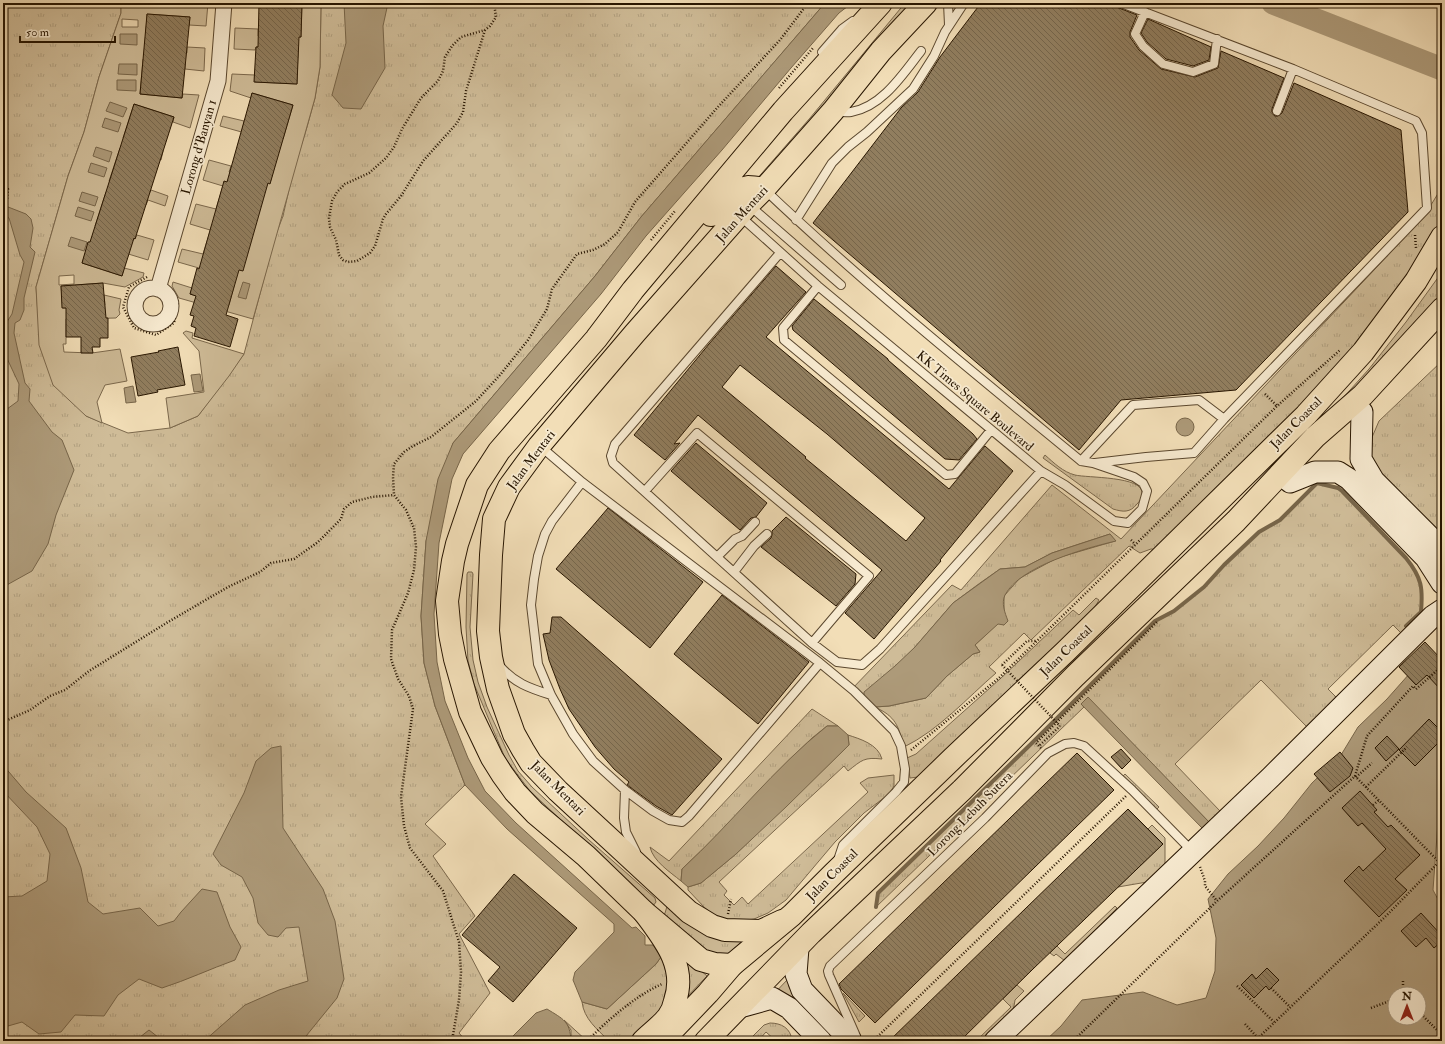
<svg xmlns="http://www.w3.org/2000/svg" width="1445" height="1044" viewBox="0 0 1445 1044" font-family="'IM FELL Double Pica',serif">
	<defs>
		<pattern id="grass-tufts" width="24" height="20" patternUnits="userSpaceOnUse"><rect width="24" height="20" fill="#cfbc98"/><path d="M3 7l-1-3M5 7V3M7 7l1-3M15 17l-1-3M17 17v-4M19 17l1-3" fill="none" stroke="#b2a181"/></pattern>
		<pattern id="building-back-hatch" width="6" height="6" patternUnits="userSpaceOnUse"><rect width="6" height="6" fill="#917e5f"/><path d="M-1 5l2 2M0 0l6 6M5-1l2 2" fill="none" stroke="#76664c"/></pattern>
	</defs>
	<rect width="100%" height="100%" fill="#f2deb7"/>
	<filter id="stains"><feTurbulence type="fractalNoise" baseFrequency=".005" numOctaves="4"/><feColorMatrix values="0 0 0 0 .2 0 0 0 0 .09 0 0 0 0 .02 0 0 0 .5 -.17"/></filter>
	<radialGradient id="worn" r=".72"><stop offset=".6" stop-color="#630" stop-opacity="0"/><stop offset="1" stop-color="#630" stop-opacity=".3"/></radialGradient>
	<path fill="url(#grass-tufts)" stroke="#7b684c" d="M3,3H121V13L99,77L84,132L68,176L36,287L38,315L86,416L128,433L170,428L198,416L244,354L275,237L283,216L293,172L307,127L315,98L320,67L321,3H825L641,217L595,276L453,443L426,541L421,616L424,663L435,706L465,785L425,824L446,844L433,856L475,916L459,934L490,993L459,1033L466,1041H3Z
		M905,3H911L758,184L755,181L810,118Z
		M1442,187V229L1369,335L1162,550L1151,549L1140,553L1129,546L1031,640L1024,633L989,667L996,673C967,698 939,730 904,747C898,725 896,717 875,707L889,706L926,698L947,676L973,654L980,652L975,645L998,623L1004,625V596L1020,578L1057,558L1115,541L1110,534L1052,553L1025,567L1000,569L980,583L953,603L915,647L864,699L850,691L952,585L961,590L1052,485L1121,539L1423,218Z
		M1442,272V301L1415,333L1332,410L1369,369L1406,322Z
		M1442,361V536L1378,471L1372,463L1370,442L1379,421Z
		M1045,455C1054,463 1063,472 1075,475C1087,478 1143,476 1142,493C1142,498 1140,501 1137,504C1130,513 1123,512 1113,509L1043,458Z
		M1317,483L1338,488L1342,491L1406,558C1418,573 1423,586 1422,604C1421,609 1421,615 1418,619C1414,624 1407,629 1402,634L1393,625L1328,689L1337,698L1307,727L1261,680L1175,764L1220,811L1209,822L1088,698L1081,704L1084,707L876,907L878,893L1032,743L1155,621L1174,611L1204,587L1224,565L1259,532L1280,520Z
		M468,572H472L473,574L470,627L473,660L478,682L487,707L509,755L518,771L532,787L589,840L655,898L656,902L653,906L530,791L505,758L474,684L468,661L466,627L467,574Z
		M1096,598L1099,600L1085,624L918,777L910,778L907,758L916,754L1000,679L1073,610L1079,615Z
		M812,709L838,726H827L812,738L779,770L728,825L682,869L681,881C670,872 653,861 650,847L669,861Z
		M848,735C860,739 878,744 882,759C864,757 862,760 848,771L844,766L719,882L727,891L724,895L734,905L742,897L748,904L868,792L860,783L868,778L894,775V786L889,794L864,813L835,842L786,900L768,913L754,919L742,921L717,918L704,907L688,890V887L701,883L736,854L849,745Z
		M1125,774L1159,807L1156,810L1122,777Z
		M1152,825L1165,838V865L1147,882L1118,887L1163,844L1148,829Z
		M668,903L742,941L718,964L662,917L665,913Z
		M1115,906L1117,908L1065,961L1056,954L1054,956L1050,953L1057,946L1065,954Z
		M673,946L707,976L682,1002Z
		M661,957C668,973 669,988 670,1005L637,1041H609C597,1029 584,1019 582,1002L607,1009L656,964Z
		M788,979L789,987L793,994L837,1041H826L770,998Z
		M1017,985L1024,991L1015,1000L1013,1012L982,1041H976L1011,1007L1003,999Z
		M843,993L865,1016L859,1022Z
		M564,1020L587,1041H571V1030Z
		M770,1023C781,1023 791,1028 792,1041H776L766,1032L758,1041L749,1040L764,1025Z"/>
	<path fill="#cfbc98" stroke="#7b684c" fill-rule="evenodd" d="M121,3H208L206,26L189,25L190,17L147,14L145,49L187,53V47L205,48L204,71L185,69V62L143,59L140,94L182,98L183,94L199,95L190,128L173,122L174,117L134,104L123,138L163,151L161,160L120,148L109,181L149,194L151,190L168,196L165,206L148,200L146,205L106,192L95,226L135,239L137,235L154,240L148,260L89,242L82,263L122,276L124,268L144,273L143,277L125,287L103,283L61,286L63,308L105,305L104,295L121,299L119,310L120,314L116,318L66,319V344H63L64,352L92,353L120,349L127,381L105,385L97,402L102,423L86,416L53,385L39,345L36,287L68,176L84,132L99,77L121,13ZM122,19L138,20V27H122ZM74,275V284L59,285V276Z
		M302,3H321L320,67L315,98L253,319L179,298L172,286L173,282L192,288L190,294L229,305L234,286L230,277L178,262L182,249L203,254L212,225L210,230L190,224L196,204L216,209L223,186L203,180L209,160L231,166L229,172L270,183L281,143L220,126L223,116L244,121L243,128L283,139L293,105L252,93L251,98L230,91L232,74L255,75V82L297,84L298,48L256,47L255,50L234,49L235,28L258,29V36L301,37Z
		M186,331L193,333L192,338L244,354L229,376L198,416L170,428L166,398L204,392L199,351L183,333Z"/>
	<path fill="#ad9a79" stroke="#776549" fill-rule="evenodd" d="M344,3H388L383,26L385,68L361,109L343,108L332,95L346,43Z
		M825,3H852L839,13L791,68L722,150L646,236L601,294L463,454L452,479L439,543L434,614L437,662L445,701L468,758L485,791L516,823L632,928L636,927L645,936V945H653L661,957L656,964L607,1009L582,1002L573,980L575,972L614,932V924L507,829L465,785L435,706L424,663L421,616L426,541L438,479L453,443L595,276L641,217Z
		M120,34H137V45L120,44Z
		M119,64H137V75L118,74Z
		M117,80H136V91L117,90Z
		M110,102L127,108L123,117L106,111Z
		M105,118L121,123L118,132L102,127Z
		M96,147L112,152L109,162L93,156Z
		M91,163L107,168L104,177L88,172Z
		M82,192L98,197L95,206L79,201Z
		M3,205L26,214L31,219L33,228L30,247L35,252L24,298V310L20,320L15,323L14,333L25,383L30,389L29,401L52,432L62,440L74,470L56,515L48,544L32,571L5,586L3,588V412L18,401L19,384L4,352L5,325L12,314L24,262L20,255L9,218L3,215Z
		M78,207L94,212L91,221L75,216Z
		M71,237L87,242L84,251L68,246Z
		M243,282L250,284L246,299L238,297Z
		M200,374L203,391L194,392L191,375Z
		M133,386L136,402L126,403L124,388Z
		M1176 427a9 9 0 1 1 18 0a9 9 0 1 1-18 0Z
		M1110,534L1116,541C1086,548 1020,566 1005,595C1001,603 1005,613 1008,621L1004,625L998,624L975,645L980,652L973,654L947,676L926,698L889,706L875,707L864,699V692L895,666L915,647L953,603L1000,569L1025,567L1052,553Z
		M1442,663V767L1440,769V794L1433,890L1442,907V1041H1045L1061,1026L1082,1000L1143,992L1177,1005L1206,998L1215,971L1216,938L1208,899L1228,874L1258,846L1284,818L1312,783L1341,755L1358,727L1387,699L1410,673ZM1395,994H1419V1018H1395Z
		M1088,697L1209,822L1202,828L1081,704Z
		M827,726H838L848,735L849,745L786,807L736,854L701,883L688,887L681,881L682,869C732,823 774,768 827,726Z
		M281,746L283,828L323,889L335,921L344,979L337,998L302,1041H204L245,1005L279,990L308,981L299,927L286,928L278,937L268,935L258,923L253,898L242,877L221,865L213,854L244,793L256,761L271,748Z
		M3,765L26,792L66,828L81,868L88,902L103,914L140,908L158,926L174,921L181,912L202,889L217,892L230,927L241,947L235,960C210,969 187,980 162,988L139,979L118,995L104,1016L75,1015L61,1032L39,1034L22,1022L8,1026L3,1031V897L22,896L47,881L50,854L37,827L3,791Z
		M547,1009C563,1019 570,1021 571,1041H508L536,1013Z
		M149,1030L163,1041H135Z"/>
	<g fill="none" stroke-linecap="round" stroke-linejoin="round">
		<path stroke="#776549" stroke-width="4" d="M876,907L878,893L1032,743L1155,621L1174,611L1204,587L1224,565L1259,532L1280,520L1317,483L1338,488L1342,491L1406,558C1422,578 1423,588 1421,612L1406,626"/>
		<path stroke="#ad9a79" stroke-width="23" d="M1273,3L1442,69"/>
	</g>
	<path fill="url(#building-back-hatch)" stroke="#271500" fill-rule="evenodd" d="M259,3H302L301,37H299L297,84L254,82L256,47H258Z
		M981,3H1111L1119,8L1137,15L1130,32V37L1139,50L1161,69L1195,77L1218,68L1221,51L1284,78L1272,109V112L1275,116H1278L1282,113L1294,83L1401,130L1408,212L1236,390L1121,400L1079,450L813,223L901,108L918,92L940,57Z
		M147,14L190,17L182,98L140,94Z
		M1148,19L1211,47L1209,60L1193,66L1166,59L1147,42L1141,33Z
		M252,93L293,105L270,184L268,183L243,271L239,270L226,315L238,319L230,347L194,336L196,328L191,326L194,316L190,315L196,296L190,294L197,268L199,269L224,181L227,182Z
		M134,104L174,117L135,239L134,238L122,276L82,263L88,242H90Z
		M776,266L806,292L766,337L949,489L985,446L1013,471L940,560L941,561L874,639L845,613L882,570L698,415L674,444L680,443L665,460L634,435L709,344ZM740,365L827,434L925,518L906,541L805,458L806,457L722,387Z
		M103,283L106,318H108V338H100V347H92L93,353H81V337H66V308H62L61,286Z
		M814,299L888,359V360L973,434L977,439L959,460L945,459L793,330L792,326Z
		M178,347L185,385L157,390L158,392L138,396L131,357L159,352L158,351Z
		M696,443L767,503L756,517L751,518L740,530L671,471Z
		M608,508L703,582L650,648L556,569Z
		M786,517L856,574L855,584L836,606L761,547L771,538L772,535V531Z
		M722,595L809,662L758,724L674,654Z
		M552,617H561L722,759L672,815L656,806L627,785L629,782L614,769L595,747L569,709L560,689L549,660L543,634L550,633Z
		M1425,642L1442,660V691L1427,675L1416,685L1399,667Z
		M1429,719L1442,732V739L1415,766L1399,750Z
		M1387,736L1399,749L1386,761L1375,748Z
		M1121,749L1131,760L1122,769L1111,757Z
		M1340,752L1353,768L1350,776L1330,792L1314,774Z
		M1077,753L1114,790L875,1023L841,989L839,984Z
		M1360,791L1377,810L1374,812L1388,827L1391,825L1420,855L1395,879L1407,890L1379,917L1344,881L1359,866L1363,871L1386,849L1362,823L1358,826L1342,808Z
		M1128,809L1163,844L1033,969L960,1041H889Z
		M514,874L577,928L513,1002L488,981L500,967L462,935Z
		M1421,913L1442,936V941L1434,948L1426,938L1416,947L1401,931Z
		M1267,968L1279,980L1269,990L1266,986L1254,998L1241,985L1252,974L1256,979Z"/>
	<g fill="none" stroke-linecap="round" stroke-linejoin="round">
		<defs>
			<path id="lane" d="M948,3L949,25
				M1121,3L1293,69
				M1145,12L1135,34L1143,46L1163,64L1193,72L1214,64L1217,39
				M822,52L842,29L853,21
				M835,111C840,112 846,113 851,112C882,107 903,74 921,51
				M750,206L841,285
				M740,216L818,286L1041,471L1065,485L1114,521L1128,523L1142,509L1147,491L1143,483L1134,477L1093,463L1081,461C974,373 865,285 764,189
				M796,220L832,163L848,147L867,132L913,89L934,56L945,32L964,3
				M780,253L615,444L611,456L613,463L812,643L837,662L862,665L880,649L1041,471
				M818,286L783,328L784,340L946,475L955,474L991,430
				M540,446L582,482
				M1081,461L1133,405L1199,400L1224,419
				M1095,463L1146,457L1194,453L1224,419L1427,208L1422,133L1416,121L1293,69L1277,111
				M645,491L697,433L869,576L812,643
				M717,557L735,539L742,536L755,522
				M734,572L754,546L767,534
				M820,663L689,816L682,822L669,820L653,811L625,790L593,761L573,734L551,695L538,664L531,605L534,579L538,556L545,534L552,521L582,482L820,663L854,691L894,731L901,746L905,769L904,782L896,792L843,845L838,860
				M499,665C514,683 529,688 551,695
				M625,790L624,818L626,832L636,852
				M856,1036L829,975L828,971L830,966L985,818L1048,753L1065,744L1074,743L1084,746L1132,790L1192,851"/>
			<path id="street" d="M135 306a18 18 0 1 1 36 0a18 18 0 1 1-36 0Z
				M158,289L218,81L224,3"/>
			<path id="secondary" d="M1362,412L1361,459L1374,481L1442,549
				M1290,482L1315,472H1338L1349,479L1426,558L1442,583
				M798,948L796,974L802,990L851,1041
				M740,1007L772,998L789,1008L821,1041
				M995,1041L1271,777L1433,616L1442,610"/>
			<path id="primary" d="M711,215C720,206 735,189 748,187C753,187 759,188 764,189
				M782,921L761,931L725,930L712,926L689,912L558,791L531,763L523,750L514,734L498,689L491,657L488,631L491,555L494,519L509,487L539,446L635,333L748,205L764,189L833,111L881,51L926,3
				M732,965L715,964L701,960L644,912L586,856L535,813L515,792L502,774L492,758L470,712L455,659L450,634L447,601L453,561L457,544L477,485L499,451L596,339L633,290L783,111L881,3"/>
			<path id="highway" d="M643,1041C651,1033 661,1026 668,1017C671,1013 674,1006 675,1001C687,966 664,939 644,912
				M662,1041L708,993L732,965L792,915L834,873L952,759L1065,652L1306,415L1363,352L1416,281L1442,237
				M706,1041L811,933L962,790L1075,676L1236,521L1315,437L1363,395L1442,309"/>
		</defs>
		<use href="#lane" stroke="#5a472e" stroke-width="10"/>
		<use href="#street" stroke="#5a472e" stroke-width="17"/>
		<use href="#secondary" stroke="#271500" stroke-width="23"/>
		<use href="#primary" stroke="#271500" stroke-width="24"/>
		<use href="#highway" stroke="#271500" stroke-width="24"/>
		<path stroke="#271500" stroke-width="2.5" stroke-dasharray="1 2" stroke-linecap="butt" d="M485,30L466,91L463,112L457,123L423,161L401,196L386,214L383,219L375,246L370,253L357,261L348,262L343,260L339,255L336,240L330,227L329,218L332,201L337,192L345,184L369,173L386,158L394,147L402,129L421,98L438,81L443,71L445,57L452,46L461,37L485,30L490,26L496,17L494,3
			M779,88L813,48
			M3,185L8,189L7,200L3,212
			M1415,235L1416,248
			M651,240L675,211
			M147,277L129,287L123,307L134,328L156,335L174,323L178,303L172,290
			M1265,394L1277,406
			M1131,540L1135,544
			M1002,665L1027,641H1036
			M3,722L30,710L50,696L65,690L89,671L168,622L228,587L260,572L271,563L294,559L318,542L341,519L344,509L352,502L372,497L394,495
			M1040,745L1060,726
			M1041,748L1036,743L1157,622
			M911,750L999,678L1277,406L1340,350
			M1355,776L1442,865
			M1356,777L1372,763
			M1366,787L1407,747
			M1373,805L1379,800
			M1200,867L1205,881V886L1217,901
			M728,914L731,899
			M1237,986L1274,1022
			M1271,988L1290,1007
			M1403,994V979
			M1371,1008L1395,999
			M1419,1012L1442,1035
			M1245,1024L1258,1038
			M452,1041L459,1000L461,972L459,942L443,891L410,848L404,826L401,797L413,709L409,696L398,679L391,659L392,630L408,593L414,570L416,547L414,528L406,510L394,495L393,477L394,464L404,452L413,446L431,437L476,401L500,375L528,340L547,309L552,289L577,254L593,250L605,244L618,232L635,202L717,108L780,40L808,3
			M587,1041C608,1020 635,996 662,984
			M873,1041L1126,796
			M1073,1041L1217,901L1355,776L1367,736L1413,686L1416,689L1442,666
			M1255,1041L1388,914L1439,862
			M1433,1041L1440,1034"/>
		<use href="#lane" stroke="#f7ead0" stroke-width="8"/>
		<use href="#street" stroke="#f7ead0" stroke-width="15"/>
		<use href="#secondary" stroke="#f7ead0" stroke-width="21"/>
		<use href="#primary" stroke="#f2deb7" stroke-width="22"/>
		<use href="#highway" stroke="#f2deb7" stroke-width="22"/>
		<path stroke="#271500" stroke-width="2.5" stroke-dasharray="1 2" stroke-linecap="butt" d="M1002,665L1060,726"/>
	</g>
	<g text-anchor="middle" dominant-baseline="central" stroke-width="3.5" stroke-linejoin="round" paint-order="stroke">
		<g font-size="13" fill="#271500" stroke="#f7ead0">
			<text transform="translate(199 147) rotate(-74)">Lorong d'Banyan 1</text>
			<text transform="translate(742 214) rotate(-48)">Jalan Mentari</text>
			<text transform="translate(975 401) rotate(40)">KK Times Square Boulevard</text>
			<text transform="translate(1296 423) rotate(-45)">Jalan Coastal</text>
			<text transform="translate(531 460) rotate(-53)">Jalan Mentari</text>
			<text transform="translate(1066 651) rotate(-44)">Jalan Coastal</text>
			<text transform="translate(558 788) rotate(45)">Jalan Mentari</text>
			<text transform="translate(970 814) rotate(-45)">Lorong Lebuh Sutera</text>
			<text transform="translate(832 875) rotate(-45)">Jalan Coastal</text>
		</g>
	</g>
	<rect width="1445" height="1044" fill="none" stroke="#f2deb7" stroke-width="16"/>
	<rect x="4" y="4" width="1437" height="1036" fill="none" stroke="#271500" stroke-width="2"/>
	<rect x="8" y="8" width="1429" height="1028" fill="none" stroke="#271500"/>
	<g transform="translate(1407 1006)"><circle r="19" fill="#f7ead0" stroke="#a4957d"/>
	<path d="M0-3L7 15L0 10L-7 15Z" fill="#8f2418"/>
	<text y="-6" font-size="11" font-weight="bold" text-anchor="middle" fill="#271500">N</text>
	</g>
	<path d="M20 36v6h95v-6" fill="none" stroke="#271500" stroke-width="2"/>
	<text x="26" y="36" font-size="12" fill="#271500" stroke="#f7ead0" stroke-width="3" paint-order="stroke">50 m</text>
	<rect width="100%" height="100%" filter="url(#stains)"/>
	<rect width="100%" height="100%" fill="url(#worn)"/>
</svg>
